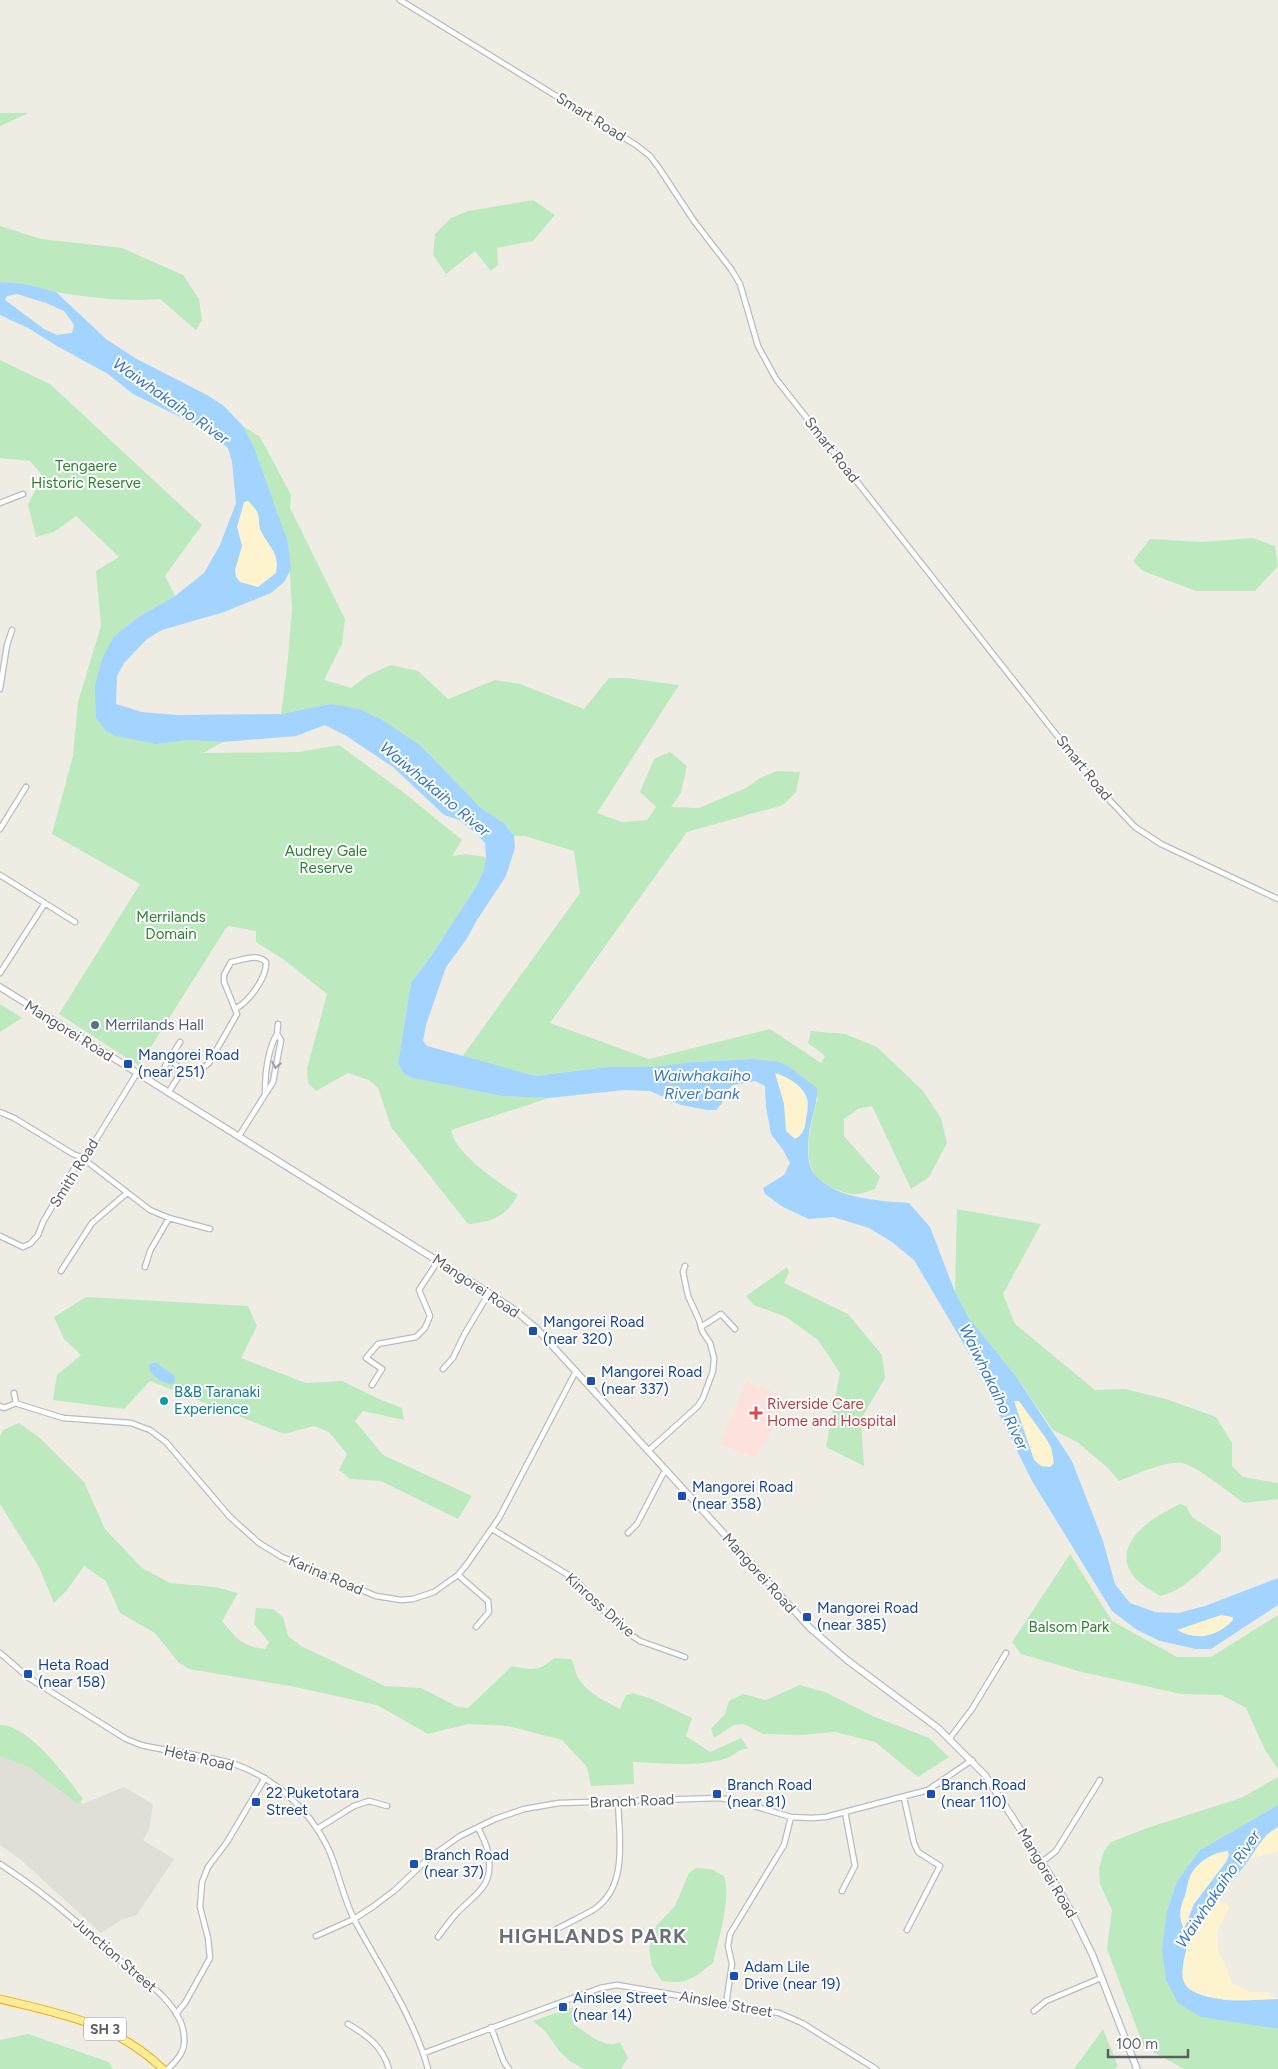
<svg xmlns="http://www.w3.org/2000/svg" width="1278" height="2069" viewBox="0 0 1278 2069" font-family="Figtree,sans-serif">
	<rect width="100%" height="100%" fill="#efede3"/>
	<path fill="#dfded7" d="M0,1750L38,1766L83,1804L124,1787L153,1804L149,1830L143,1840L174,1859L137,1915L121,1920L101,1933L20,1859L0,1845Z"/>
	<path fill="#fde1dd" d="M746,1381L786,1398L774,1427L755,1458L720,1444Z"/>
	<path fill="#bde9be" d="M0,113H29L0,126Z
		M533,200L555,215L533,241L497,248L498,265L491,271L475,251L446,274L433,255L435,234L451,218L468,211Z
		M0,226L41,239L122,248L183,275L199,299L202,320L196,330L160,299C126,302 91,298 57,292C38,289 20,284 0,282Z
		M0,360L50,384L202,525L165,576L175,596L140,616L124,628L95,685L157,744L188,740L223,742L203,753L299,752L339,745L403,792L462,840L452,856L465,854L486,857L484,869L476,887L431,956L411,983L398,1063L404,1074L412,1078L502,1096L549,1098L451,1130C455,1154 498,1182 518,1195C505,1217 493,1222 468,1224L391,1127L378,1088L369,1080L348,1073L316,1091L308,1083L307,1069L327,994L283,959L256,942V931L229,926L226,928L139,1066L59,1014L140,884L52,834L73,756L78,702L101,626L96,571L119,557L76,516L54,532L36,537L28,504L42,479L41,474L30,461L0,458Z
		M243,426L259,436L266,448L291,495L290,508L345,619L342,644L324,680L351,688L368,675L391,665L418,671L448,699L495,680L520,684L584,709L609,678H627L679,685L597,813L622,822L647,820L656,807L640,792L654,759L670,752L687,766L681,793L671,807L699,808L746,788L762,777L777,771L800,772L796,792L783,805L687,832L550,1023L649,1059L770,1029L821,1063L825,1056L808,1043L811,1031L845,1034L877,1047L923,1091L941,1118L947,1143L929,1177L911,1189L872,1106L858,1109L844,1119V1136L880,1177L875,1189C855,1196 855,1196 835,1189C795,1176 810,1128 818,1097L775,1061L754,1059L692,1062L653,1067H607L535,1076L462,1057L580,893L574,851L525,836H514L504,823L481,808L421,746L330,704L281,714L287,668L292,609L288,542L254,447Z
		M1253,538L1275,546L1278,566L1255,591H1196L1143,571L1133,561L1150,539L1201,542Z
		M0,1004L22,1018L0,1032Z
		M957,1209L1041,1224L1003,1294L1015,1324L1095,1390L1125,1389L1166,1399L1216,1417L1232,1443V1466L1243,1477L1278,1483V1499L1244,1503C1231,1494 1195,1465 1182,1463C1164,1461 1135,1475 1119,1481L1108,1468L1077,1442L1053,1430L1015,1375L969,1318L955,1292Z
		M787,1267L789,1272L784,1283L848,1314L882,1355L885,1378L861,1419L864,1466L826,1447L840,1373L818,1340L786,1317L754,1305L746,1296Z
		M86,1297L248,1306L257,1326L241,1358L306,1383L342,1381L381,1400L402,1408L404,1420L363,1411L355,1421L383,1455L472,1496L458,1519L381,1481L350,1479L339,1470L347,1454L329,1432L314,1426L284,1434L150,1381L124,1409L53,1400L57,1375L81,1355L64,1339L54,1317Z
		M19,1423L40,1438L84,1482L105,1529L142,1568L170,1583L215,1587L238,1593L222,1621C236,1638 243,1647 265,1649L269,1642L254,1624L256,1608L273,1609L283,1617L288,1636L301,1646L385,1686L421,1688L458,1707L468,1708L512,1666C531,1670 539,1672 554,1658L571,1659C575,1665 575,1672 578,1678C587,1693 605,1701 620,1709L626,1695L633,1693L652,1699L692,1718L686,1736L710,1752L741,1738L748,1748C736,1750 736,1755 727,1758C697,1768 664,1763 633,1762L634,1784L591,1786L587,1767L562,1740L508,1726L468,1724L428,1734L377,1705L290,1686L189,1669L179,1663L155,1633L120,1613L106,1581L84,1566L67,1590L54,1603L39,1567L0,1504V1436L3,1430Z
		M1180,1504L1186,1506L1192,1517L1221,1536V1551C1203,1568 1185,1591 1160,1596C1153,1591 1143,1586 1137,1580C1105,1547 1152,1517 1180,1504Z
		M1070,1554L1112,1621L1177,1657H1211L1278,1615V1769L1265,1750L1246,1708L1222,1695L1181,1694L1082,1672L1021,1654L1012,1642Z
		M800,1685L825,1692L875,1717L929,1738L949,1757L918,1777L875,1742L835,1732L802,1735L763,1734L744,1724L734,1725L714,1738L711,1729L725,1714L729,1701L743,1694L766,1700Z
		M0,1725C29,1725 67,1777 83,1799L78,1804L29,1767L0,1756Z
		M1278,1777V1805L1200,1850L1177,1881L1167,1911L1237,2022L1278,2029V2069H1184L1144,2047L1107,1949L1112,1910L1100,1884L1099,1868L1104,1851L1111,1842L1150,1827L1241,1798Z
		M696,1868L711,1869L724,1876C732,1898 718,1940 713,1963C693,1978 688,1985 662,1981L652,1966L649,1950L656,1926L675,1906L689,1873Z
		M573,2007V2024C586,2032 604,2050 620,2042L628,2058L621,2069H584L571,2062L559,2051L545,2031L533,2021Z
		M1103,2029L1118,2066L1115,2069H1074Z
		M28,2034L109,2062L113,2069H0V2040Z"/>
	<path fill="#fdf4cf" d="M248,501L258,510L262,533L277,555L276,573L258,587L240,582L236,577L235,570L242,546L237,527L244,502Z
		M775,1073C800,1080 810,1093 806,1119C805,1128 804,1134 795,1139L786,1131L784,1104Z
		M1014,1401H1019L1045,1437L1051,1447L1054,1463L1050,1467L1041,1466L1034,1460Z
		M1221,1615L1234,1617C1230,1634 1202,1639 1188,1635C1184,1634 1180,1632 1176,1630Z
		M1278,1827V1851L1249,1859L1267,1833Z
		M1228,1851L1229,1854L1226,1862L1194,1904L1185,1930C1177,1916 1181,1906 1186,1892C1187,1887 1187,1881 1190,1876C1196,1862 1213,1853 1228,1851Z
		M1216,1901L1228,1904L1229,1908L1217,1932L1218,1949L1233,1984L1250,1992H1268L1278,1999C1255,2000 1209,2003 1190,1990C1163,1972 1203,1917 1216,1901Z"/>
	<path fill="#a2d4ff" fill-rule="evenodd" d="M0,282L24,284L56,292L106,339L135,358L207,395L224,406L243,426L254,447L288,542L291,569L284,582L271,593L224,612L162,630L147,639L124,663L117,676L116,704L142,712L177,715L281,714L330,704L359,709L384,721L421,746L481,808L504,823L514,836L515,848L506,876L477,920L466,940L446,967L426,1025L423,1041L427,1046L535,1076L607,1067H653L692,1062L754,1059L775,1061L788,1066L817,1088C818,1104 811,1118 809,1133C808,1146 806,1165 815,1175C835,1199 881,1201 909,1203L930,1227L955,1292L969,1318L1015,1375L1072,1461L1103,1541L1115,1584L1130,1603L1155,1612L1178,1613L1205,1606L1278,1578V1605L1211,1649H1196L1160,1641L1137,1630L1112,1611L1032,1481L969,1353L914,1260L892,1242L869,1228L833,1217L809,1219L783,1207L765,1194L763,1188L784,1175L790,1163L783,1150L771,1134L766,1107L765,1086L755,1081L733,1085L724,1093L722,1103L716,1110H708L681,1105L650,1091L624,1090L549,1098L502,1096L412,1078L404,1074L398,1063L411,983L431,956L476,887L484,869L486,857L485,843L476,833L459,820L444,815L393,767L345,735L325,725L296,736L223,742L188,740L157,744L116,736L106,731L96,718L95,685L102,659L113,638L124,628L140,616L175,596L204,573L220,545L236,503L232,462L228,448L205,429L133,394L108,374L57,346L28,328L0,315ZM17,294L46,303L64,311L74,325L72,333L57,335L44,329L5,300L7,296ZM248,501C265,517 255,518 262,533C270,548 280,554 276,573L258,587L240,582L236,577L235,570L242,546L237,527L244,502ZM775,1073C789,1077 807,1088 808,1103C808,1109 807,1114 806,1119C805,1128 804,1134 795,1139L786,1131L784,1104ZM1014,1401H1019L1045,1437L1051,1447L1054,1463L1050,1467L1041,1466L1034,1460ZM1221,1615L1233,1617V1620C1217,1637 1197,1641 1177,1630Z
		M155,1362L175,1376V1381L172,1385L159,1380L150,1371L149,1365Z
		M1278,1805V1827C1263,1835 1258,1847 1248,1861C1241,1870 1234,1879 1226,1888C1207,1912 1186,1935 1183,1967C1181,1975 1183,1986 1191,1990C1216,2005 1250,2000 1278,1999V2029L1201,2017L1178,2003L1166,1980L1162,1950L1167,1911L1177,1881L1200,1850ZM1228,1851L1229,1855L1226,1862L1194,1904L1184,1929C1177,1915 1181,1906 1186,1892C1187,1887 1188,1881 1190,1876C1197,1862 1213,1852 1228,1851Z"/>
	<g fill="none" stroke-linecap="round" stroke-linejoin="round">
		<defs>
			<path id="minor" d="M400,0L636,145L650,156L659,168L694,221L731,269L740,284L758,346L776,379L1100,790L1135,827L1161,844L1278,899
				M0,503L23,494
				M0,689L7,645L12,630
				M0,829L26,787
				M0,875L75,922
				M0,973L45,903
				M170,1059L182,1071
				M165,1066L180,1042
				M168,1093L182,1071C191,1073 202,1070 209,1063L237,1014L224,982V975L231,962C243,960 257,953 266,962C267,977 249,1002 235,1009
				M265,1094C265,1074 267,1051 277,1034
				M0,1112L14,1118L73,1154L81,1157L150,1210L169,1218L210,1229
				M239,1136L273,1082L281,1040L277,1034L278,1024
				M0,1236L23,1247L31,1243L38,1235L43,1222L81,1157L86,1156L137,1073
				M145,1267L150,1251L169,1218
				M61,1271L92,1223L127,1193
				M701,1327L721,1314L735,1329
				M443,1369L453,1358L464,1335L489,1293
				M372,1385L382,1369L366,1358L378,1344L416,1337L425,1328L430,1316L419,1290L438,1261
				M14,1393L16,1403L18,1404L63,1418L131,1423L150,1430L166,1442L230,1517L259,1543L282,1557L376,1596L401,1600L413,1599L434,1592L458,1575L467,1564L499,1518L576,1371
				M0,1406L4,1408L16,1403
				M648,1451L698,1406L703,1398L713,1371L714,1358L710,1343L702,1331L699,1320L688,1296L683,1272L685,1266
				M492,1529L575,1579L616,1624L628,1633L640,1641L685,1657
				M628,1533L637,1524L663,1474L666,1471
				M458,1575L488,1601L489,1612L476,1627
				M0,1653L29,1678L126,1739L141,1745C172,1752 204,1755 234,1764C275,1778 309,1809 328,1848C339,1872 343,1899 356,1923C381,1969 414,2018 428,2069
				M950,1738L972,1709L1006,1653
				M904,1798L914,1843L918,1852L940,1866L907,1930
				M317,1829L354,1806L369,1801L387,1806
				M1042,1862L1056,1851L1100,1780
				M0,1864C26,1881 50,1899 73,1919C84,1928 93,1939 104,1948C129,1970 182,2000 184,2036C186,2051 178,2059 168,2069
				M842,1891L855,1866L845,1812
				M555,1930C568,1923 581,1917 593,1910C629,1888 619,1836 618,1801
				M316,1936L354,1919L374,1906L395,1890L429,1858L460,1836L495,1819L524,1809L559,1803L720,1798L737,1801L791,1817L811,1818L826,1817L928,1790L972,1760
				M438,1937C444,1929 449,1922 455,1915C474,1894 495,1888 488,1853C487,1844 481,1835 478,1827
				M726,2004L732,1964L728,1946L730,1934L784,1845L791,1817
				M1034,2011L1046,2001L1101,1978
				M176,2014L185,2003L210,1958L208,1938L200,1907L202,1882L208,1867L227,1842L265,1778
				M348,2024C368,2036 382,2046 389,2069
				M491,2027L504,2062L509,2069
				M424,2053L600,1988L617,1985L779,2013L802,2023L876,2069"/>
			<path id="tertiary" d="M0,987L489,1293L513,1309L537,1329L810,1628L847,1660L938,1728L985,1775L1057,1886L1074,1917L1093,1956L1137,2069"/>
			<path id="trunk" d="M0,1999C62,2014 115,2023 163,2069"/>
		</defs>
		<use href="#minor" stroke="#b8bbc0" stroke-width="7"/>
		<use href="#tertiary" stroke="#b8bbc0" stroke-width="8"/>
		<use href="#trunk" stroke="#f1ad00" stroke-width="9"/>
		<use href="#minor" stroke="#fff" stroke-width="4.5"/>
		<use href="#tertiary" stroke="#fff" stroke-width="5.5"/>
		<use href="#trunk" stroke="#ffec98" stroke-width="7"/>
	</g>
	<defs><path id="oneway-chevron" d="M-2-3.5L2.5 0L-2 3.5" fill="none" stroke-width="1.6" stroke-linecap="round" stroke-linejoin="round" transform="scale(1.25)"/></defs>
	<use stroke="#9d9fa3" href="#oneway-chevron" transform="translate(276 1065) rotate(100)"/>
	<circle fill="#5c6f8a" stroke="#fff" stroke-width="2" cx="95" cy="1025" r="5"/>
	<g fill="#1a4fb4" stroke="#fff" stroke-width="2">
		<rect x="123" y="1059" width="10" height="10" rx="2.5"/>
		<rect x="528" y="1326" width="10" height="10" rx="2.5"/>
		<rect x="586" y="1376" width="10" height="10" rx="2.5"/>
		<rect x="677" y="1491" width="10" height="10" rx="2.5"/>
		<rect x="802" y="1612" width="10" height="10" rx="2.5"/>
		<rect x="23" y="1669" width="10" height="10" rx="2.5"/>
		<rect x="712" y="1789" width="10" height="10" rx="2.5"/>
		<rect x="926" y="1789" width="10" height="10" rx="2.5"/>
		<rect x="251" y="1797" width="10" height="10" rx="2.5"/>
		<rect x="409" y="1859" width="10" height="10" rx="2.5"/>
		<rect x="729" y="1971" width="10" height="10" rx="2.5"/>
		<rect x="558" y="2002" width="10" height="10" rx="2.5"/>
	</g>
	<circle fill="#0f9aa8" stroke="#fff" stroke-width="2" cx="164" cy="1401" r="5"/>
	<path fill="#e0444e" stroke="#fff" stroke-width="2" d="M753.5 1405.5h5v5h5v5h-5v5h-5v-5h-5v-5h5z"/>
	<g text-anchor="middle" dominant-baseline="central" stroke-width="4" stroke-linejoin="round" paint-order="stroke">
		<rect fill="#fff" stroke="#8c8f93" stroke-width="1" x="84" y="2017.5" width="42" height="23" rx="4"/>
		<g font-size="14" font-weight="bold" fill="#5b5f65">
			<text x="105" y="2029">SH 3</text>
		</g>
		<g font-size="15" fill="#5b5f65" stroke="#fff">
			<text transform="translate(591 117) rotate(32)">Smart Road</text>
			<text transform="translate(832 450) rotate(52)">Smart Road</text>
			<text transform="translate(1084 768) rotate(51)">Smart Road</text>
			<text transform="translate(69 1031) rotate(32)">Mangorei Road</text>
			<text transform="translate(74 1173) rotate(-58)">Smith Road</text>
			<text transform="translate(476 1286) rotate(34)">Mangorei Road</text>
			<text transform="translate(759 1573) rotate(48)">Mangorei Road</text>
			<text transform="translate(326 1575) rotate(23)">Karina Road</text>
			<text transform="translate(600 1605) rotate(42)">Kinross Drive</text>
			<text transform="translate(199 1758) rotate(13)">Heta Road</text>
			<text transform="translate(632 1801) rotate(-2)">Branch Road</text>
			<text transform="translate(1047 1873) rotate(59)">Mangorei Road</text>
			<text transform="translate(115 1955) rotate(41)">Junction Street</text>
			<text transform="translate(726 2004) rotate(10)">Ainslee Street</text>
		</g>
		<g font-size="15" fill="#2d8233" stroke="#fff">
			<text x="86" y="466">Tengaere<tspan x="86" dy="17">Historic Reserve</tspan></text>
			<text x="326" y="851">Audrey Gale<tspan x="326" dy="17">Reserve</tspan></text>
			<text x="171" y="917">Merrilands<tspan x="171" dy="17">Domain</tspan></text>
			<text x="1069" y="1627">Balsom Park</text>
		</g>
		<g font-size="15" fill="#4e5e75" stroke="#fff" text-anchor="start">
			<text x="105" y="1025">Merrilands Hall</text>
		</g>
		<g font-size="15" fill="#164399" stroke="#fff" text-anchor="start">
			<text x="138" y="1055">Mangorei Road<tspan x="138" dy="17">(near 251)</tspan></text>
			<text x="543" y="1322">Mangorei Road<tspan x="543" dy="17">(near 320)</tspan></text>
			<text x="601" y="1372">Mangorei Road<tspan x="601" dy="17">(near 337)</tspan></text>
			<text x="692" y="1487">Mangorei Road<tspan x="692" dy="17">(near 358)</tspan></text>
			<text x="817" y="1608">Mangorei Road<tspan x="817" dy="17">(near 385)</tspan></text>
			<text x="38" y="1665">Heta Road<tspan x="38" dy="17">(near 158)</tspan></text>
			<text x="727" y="1785">Branch Road<tspan x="727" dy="17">(near 81)</tspan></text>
			<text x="941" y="1785">Branch Road<tspan x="941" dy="17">(near 110)</tspan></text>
			<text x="266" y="1793">22 Puketotara<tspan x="266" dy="17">Street</tspan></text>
			<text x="424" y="1855">Branch Road<tspan x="424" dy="17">(near 37)</tspan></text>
			<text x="744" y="1967">Adam Lile<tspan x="744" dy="17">Drive (near 19)</tspan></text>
			<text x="573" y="1998">Ainslee Street<tspan x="573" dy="17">(near 14)</tspan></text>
		</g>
		<g font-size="15" fill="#0d838f" stroke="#fff" text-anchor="start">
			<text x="174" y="1392">B&amp;B Taranaki<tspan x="174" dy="17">Experience</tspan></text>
		</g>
		<g font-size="15" fill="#be3a42" stroke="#fff" text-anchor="start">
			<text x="767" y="1404">Riverside Care<tspan x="767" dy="17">Home and Hospital</tspan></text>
		</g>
		<g font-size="16" font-style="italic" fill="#3978c3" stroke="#fff">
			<text transform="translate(171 401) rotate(35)">Waiwhakaiho River</text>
			<text transform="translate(435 789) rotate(40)">Waiwhakaiho River</text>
			<text x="702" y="1075">Waiwhakaiho<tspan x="702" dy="18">River bank</tspan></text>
			<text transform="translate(994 1387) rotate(64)">Waiwhakaiho River</text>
			<text transform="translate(1218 1889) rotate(-56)">Waiwhakaiho River</text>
		</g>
		<g font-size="20" font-weight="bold" letter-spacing="1" fill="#6c7177" stroke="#fff">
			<text x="593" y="1936">HIGHLANDS PARK</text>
		</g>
	</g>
	<path d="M1108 2049v8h80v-8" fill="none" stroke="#5b5f65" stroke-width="2.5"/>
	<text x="1116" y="2049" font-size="15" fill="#5b5f65" stroke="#ffffff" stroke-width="4" paint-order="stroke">100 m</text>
</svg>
